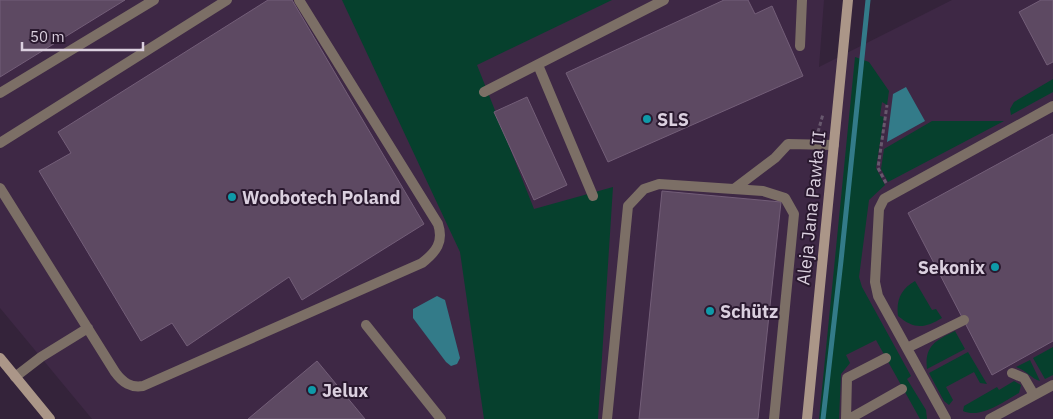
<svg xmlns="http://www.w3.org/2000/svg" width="1053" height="419" viewBox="0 0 1053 419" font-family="'IBM Plex Sans',sans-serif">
	<rect width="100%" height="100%" fill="#34233a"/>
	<path fill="#3e2845" d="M0,0H824L819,67L952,0H1053V419H92L0,308Z"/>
	<path fill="#06402d" d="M342,0H612L477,65L534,209L613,187L598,419H484L460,252Z
		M855,57L869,62L889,91L887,105L882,102L880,116L884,117L876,168L885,185L869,200L859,277L862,287L911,376L907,379L926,410L927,419H920L876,340L846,355L850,363L841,374L839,419H819Z
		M1053,79V92L1011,115L1010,109L1014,102Z
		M932,121H1004L888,182L881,169L884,149Z
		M915,281L932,310L936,309L942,318C924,329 914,329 898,316C896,300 901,289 915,281Z
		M955,331L965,349L927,369C924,345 937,340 955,331Z
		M1053,347V375L1045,379L1033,358Z
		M968,352L987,384L980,383L974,372L946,387L953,400L949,405L944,401L929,373Z
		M1030,360L1040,381C1032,379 1026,370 1016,367Z
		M1014,381L1021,385L1019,393C1003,402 981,419 963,411L964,406L997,387L999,390Z"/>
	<path fill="#337b89" d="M906,87L925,121L887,142L893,94Z
		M437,296L445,300L460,358L457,364L451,366L446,362L413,318V309Z"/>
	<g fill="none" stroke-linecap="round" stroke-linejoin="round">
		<path stroke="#337b89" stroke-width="5" d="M823,419L841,261L868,0"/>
	</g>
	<path fill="#5d4962" stroke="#735e78" d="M0,0H125L0,77Z
		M268,0H292L424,224L302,300L289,277L187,346L172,323L141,341L39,171L71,153L58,132Z
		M724,0H748L755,14L772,6L803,76L608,162L566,73Z
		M1041,0H1053V62L1047,65L1019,12Z
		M527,97L567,185L534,200L494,112Z
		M1053,134V341L992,375L908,213Z
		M662,191L781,202L758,419H639Z
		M317,361L365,419H248Z"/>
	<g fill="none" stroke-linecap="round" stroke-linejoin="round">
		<path stroke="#67586d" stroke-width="3" stroke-dasharray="4 2.5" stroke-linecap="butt" d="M818,132L823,114
			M815,156L817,177
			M886,183L878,168L887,105"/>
		<path stroke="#7c6f66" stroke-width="10" d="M800,46L802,0
			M538,65L593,196
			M484,92L664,0
			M0,93L154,0
			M0,143L227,0
			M0,188L115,372C123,383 131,388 143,386L422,263C436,252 444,242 438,224L299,0
			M734,189L775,158L788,144L834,145
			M366,325L441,419
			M907,348L964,320
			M1012,373L1024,378L1034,395
			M15,377L41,357L88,328
			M607,419L628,206L644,189L659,184L763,191L785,198L794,214L774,419
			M846,419L847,378L886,358
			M849,419L902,389
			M946,419L878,296L875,282L879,209L884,199L1053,106
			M990,419L1053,385"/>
		<path stroke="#ab9688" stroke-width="10" d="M0,358L50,419
			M807,419L848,0"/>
	</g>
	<g fill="#0f9aa8" stroke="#2a192f" stroke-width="2">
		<circle cx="647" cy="119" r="5"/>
		<circle cx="232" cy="197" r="5"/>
		<circle cx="995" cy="267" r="5"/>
		<circle cx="710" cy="311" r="5"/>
		<circle cx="312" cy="390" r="5"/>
	</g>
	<g text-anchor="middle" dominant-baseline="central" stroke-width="4" stroke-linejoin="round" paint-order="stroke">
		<g font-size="18" font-weight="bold" fill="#dbd0df" stroke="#2a192f" text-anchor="start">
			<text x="657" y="119">SLS</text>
			<text x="242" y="197">Woobotech Poland</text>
			<text x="985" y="267" text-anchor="end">Sekonix</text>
			<text x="720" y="311">Schütz</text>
			<text x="322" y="390">Jelux</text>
		</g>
		<g font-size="18" fill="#dbd0df" stroke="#2a192f">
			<text transform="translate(811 208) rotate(-84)">Aleja Jana Pawła II</text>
		</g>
	</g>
	<path d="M22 42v8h121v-8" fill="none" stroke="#dbd0df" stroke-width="2.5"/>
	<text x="30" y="42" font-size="15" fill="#dbd0df" stroke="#2a192f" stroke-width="4" paint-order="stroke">50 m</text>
</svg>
